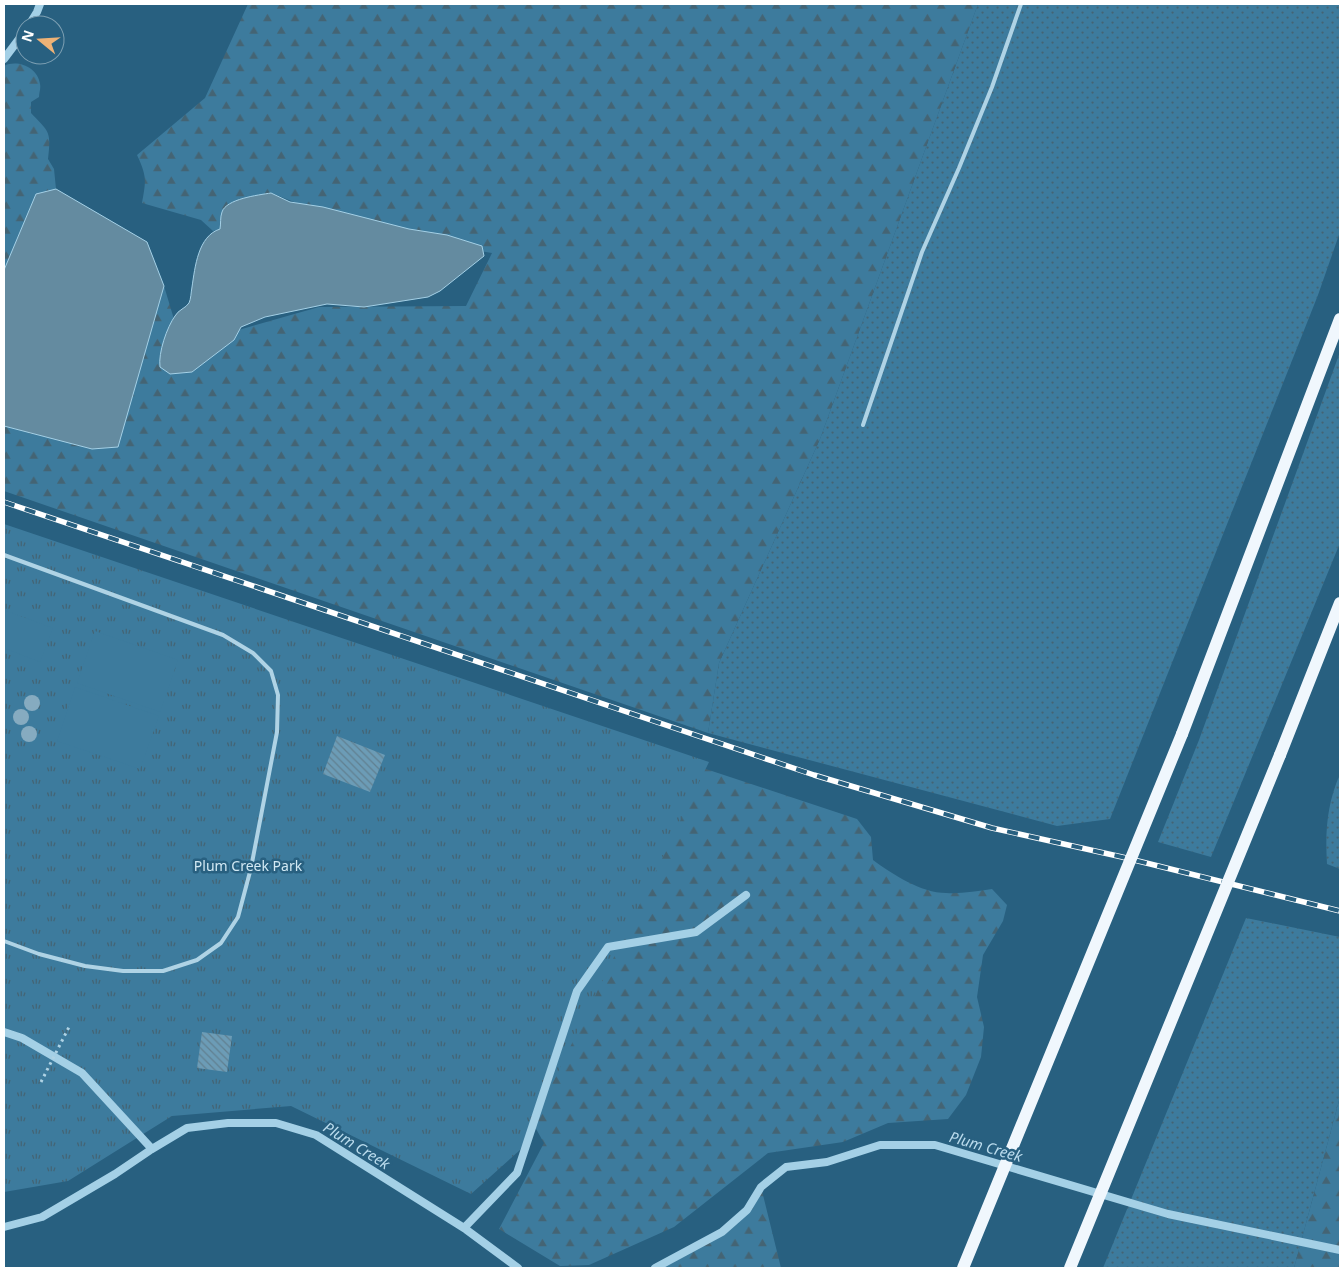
<svg xmlns="http://www.w3.org/2000/svg" width="1344" height="1272" viewBox="0 0 1344 1272" font-family="'Noto Sans',sans-serif">
	<defs>
		<pattern id="grass-dots" width="8" height="8" patternUnits="userSpaceOnUse" patternTransform="scale(1.25)"><rect width="8" height="8" fill="#3d7b9d"/><path d="M2 2h.1M6 6h.1" fill="none" stroke="#446474" stroke-width="1.8" stroke-linecap="round"/></pattern>
		<pattern id="forest-firs" width="22" height="20" patternUnits="userSpaceOnUse" patternTransform="scale(1.25)"><rect width="22" height="20" fill="#3d7b9d"/><path d="M5 1l3.5 6h-7zM16 11l3.5 6h-7z" fill="#446474"/></pattern>
		<pattern id="park-tufts" width="24" height="20" patternUnits="userSpaceOnUse" patternTransform="scale(1.25)"><rect width="24" height="20" fill="#3d7b9d"/><path d="M3 7l-1-3M5 7V3M7 7l1-3M15 17l-1-3M17 17v-4M19 17l1-3" fill="none" stroke="#446474"/></pattern>
		<pattern id="building-back-hatch" width="6" height="6" patternUnits="userSpaceOnUse" patternTransform="scale(1.25)"><rect width="6" height="6" fill="#6c9cb6"/><path d="M-1 5l2 2M0 0l6 6M5-1l2 2" fill="none" stroke="#618091"/></pattern>
	</defs>
	<rect width="100%" height="100%" fill="#286080"/>
	<path fill="url(#grass-dots)" d="M978,4H1340V232L1318,295L1110,819L1057,826L708,733L719,663L820,439Z
		M1340,352V543L1211,857L1158,842L1199,740Z
		M1340,774V869L1327,864C1325,831 1327,804 1340,774Z
		M1246,918L1340,937V1097L1294,1268H1103Z"/>
	<path fill="url(#forest-firs)" d="M248,4H978L820,439L719,663L708,733L4,491V66C18,59 38,68 40,84C41,88 39,93 39,97L31,102V113C50,133 51,131 48,159L54,169L56,189L147,242L164,286L182,346L319,307L466,306L492,253L374,233L271,193L222,211L221,229L213,231L201,220L142,203C146,181 147,176 137,155L205,98Z
		M473,692L857,819L871,837L873,860C892,874 921,893 946,893C961,894 977,891 992,889L1007,905L1003,921L983,955L977,997L984,1027L981,1057L966,1095L948,1119L888,1123L843,1142L768,1153L674,1227L589,1265L560,1266L499,1229L544,1143L522,1104Z
		M1340,1097V1268H1294Z
		M761,1187L781,1268H655L722,1232L747,1210Z"/>
	<path fill="url(#park-tufts)" d="M4,524L709,762L520,1150L471,1194L291,1106L172,1116L68,1181L4,1192Z"/>
	<path fill="#3d7b9d" d="M4,610L53,628L40,662L4,648Z
		M95,631L178,660L160,712L77,683Z
		M75,687L159,716L140,769L57,741Z"/>
	<path fill="#648ba0" stroke="#a4d0e6" d="M56,189L147,242L164,286L118,447L92,449L4,426V270L36,194Z
		M271,193L290,202L323,207L409,229L447,235L482,246L484,256L440,291L428,297L364,307L327,304L265,317L241,327L234,340L192,372L170,374L160,367C158,353 167,327 175,316C178,310 186,308 189,303C191,299 191,292 192,287C195,267 198,236 220,229C221,224 220,217 222,212C226,199 258,195 271,193Z"/>
	<g fill="none" stroke-linecap="round" stroke-linejoin="round">
		<path stroke="#a4d0e6" stroke-width="8" d="M29,25L37,12L40,4
			M4,59L25,31
			M4,1032L22,1038L82,1073L152,1149
			M4,1227L42,1217L115,1174L152,1149L187,1128L228,1123H276L316,1135L464,1228L518,1268
			M464,1228L517,1173L577,991L608,947L696,932L746,895
			M655,1268L722,1232L747,1210L761,1187L786,1167L827,1162L880,1145H935L1168,1214L1340,1250"/>
	</g>
	<path fill="url(#building-back-hatch)" d="M337,736L385,755L370,792L323,774Z
		M202,1032L232,1036L227,1072L197,1068Z"/>
	<g fill="none" stroke-linecap="round" stroke-linejoin="round">
		<path stroke="#afd3e5" stroke-width="3" stroke-dasharray="2.5 4" stroke-linecap="butt" d="M41,1082L70,1025"/>
		<path stroke="#afd3e5" stroke-width="4" d="M863,425L922,252L959,168L992,87L1021,4
			M4,555L223,635L253,653L271,671L278,695L277,732L251,868L238,917L221,943L197,960L163,971H123L85,966L39,954L4,941"/>
		<path stroke="#f0f7fd" stroke-width="12" d="M1182,734L1340,319
			M1280,755L1340,603"/>
		<defs>
			<path id="rail" d="M4,502L814,775L992,828L1122,857L1340,911"/>
		</defs>
		<use href="#rail" stroke="#fff" stroke-width="5.5"/>
		<use href="#rail" stroke="#286080" stroke-width="4" stroke-dasharray="11" stroke-linecap="butt"/>
		<path stroke="#f0f7fd" stroke-width="12" d="M963,1268L1182,734
			M1070,1268L1280,755"/>
	</g>
	<g fill="#86abc0">
		<circle cx="32" cy="703" r="8"/>
		<circle cx="21" cy="717" r="8"/>
		<circle cx="29" cy="734" r="8"/>
	</g>
	<g text-anchor="middle" dominant-baseline="central" stroke-width="5" stroke-linejoin="round" paint-order="stroke">
		<g font-size="14" fill="#d2e9f4" stroke="#286080">
			<text x="248" y="865">Plum Creek Park</text>
		</g>
		<g font-size="15" font-style="italic" fill="#bbdced" stroke="#286080">
			<text transform="translate(357 1145) rotate(32)">Plum Creek</text>
			<text transform="translate(986 1146) rotate(16)">Plum Creek</text>
		</g>
	</g>
	<rect width="1344" height="1272" fill="none" stroke="#ffffff" stroke-width="10"/>
	<g transform="translate(40 40) rotate(288)"><circle r="24" fill="#286080" stroke="#7ea0b3"/>
	<path d="M0-4L9 19L0 12L-9 19Z" fill="#edb276"/>
	<text y="-8" font-size="14" font-weight="bold" text-anchor="middle" fill="#ffffff">N</text>
	</g>
</svg>
